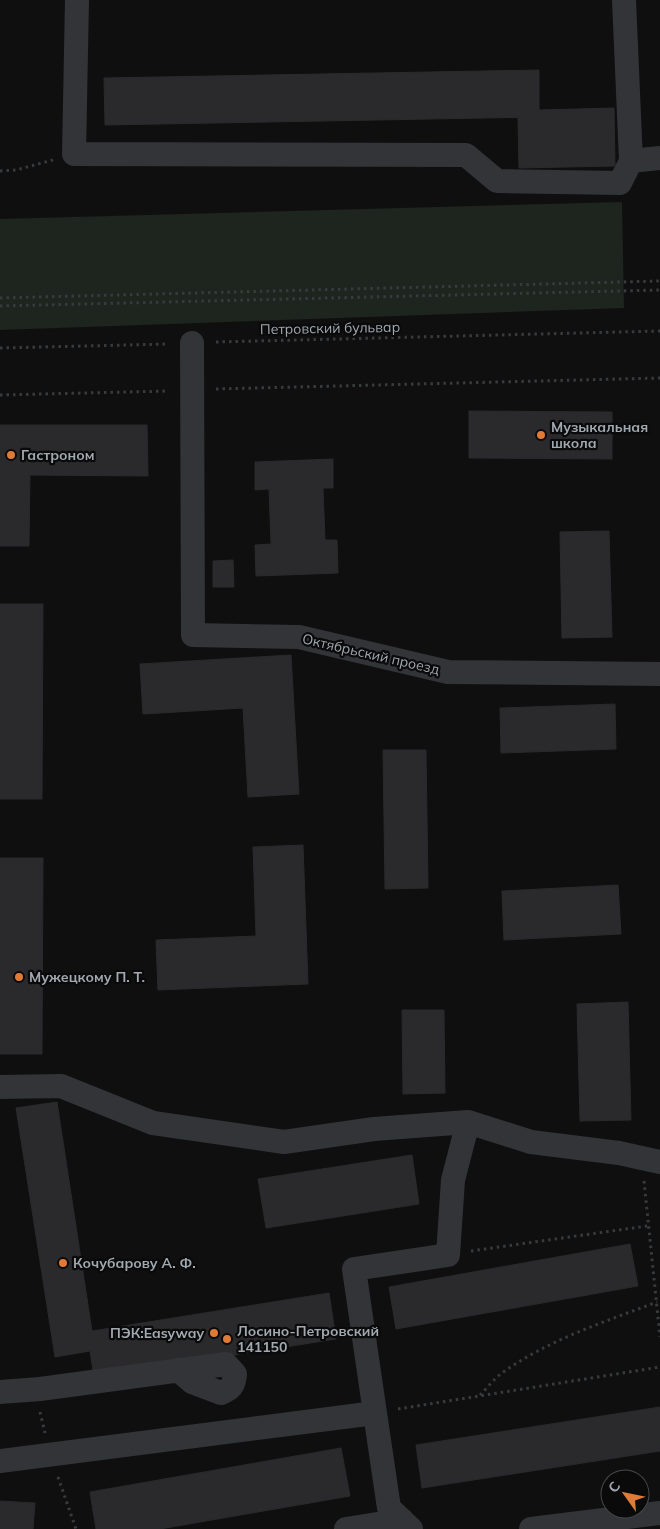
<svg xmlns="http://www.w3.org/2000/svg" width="660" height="1529" viewBox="0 0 660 1529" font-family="Mulish,sans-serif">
	<rect width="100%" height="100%" fill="#0f0f10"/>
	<path fill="#1e241e" d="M622,202L624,308L0,330V219Z"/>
	<path fill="#2a2a2c" stroke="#292a2c" d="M539,70V117L105,125L104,78Z
		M614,108L615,166L519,168L518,118L539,117V110Z
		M469,411L612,412V459L469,458Z
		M0,425H147L148,476L30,475L29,546H0Z
		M333,459V488H323L325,540H337L338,573L256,576L255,545L271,544L269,489L255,490V462Z
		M609,531L612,637L562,638L560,532Z
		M233,560L234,587H213V561Z
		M0,604H43L42,799H0Z
		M291,655L299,794L248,797L243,708L143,714L140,664Z
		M615,704L616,749L501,753L500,708Z
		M383,750H426L428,888L385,889Z
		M303,845L308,984L158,990L156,940L256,936L253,847Z
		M0,858H43L42,1054H0Z
		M618,885L621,934L504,940L502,891Z
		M628,1002L631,1120L580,1121L577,1004Z
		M402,1010H444L445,1093L403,1094Z
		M57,1102L92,1331L329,1293L336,1339L94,1377L90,1351L55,1357L16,1108Z
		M412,1155L419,1204L266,1228L258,1179Z
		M630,1244L638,1286L396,1329L389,1287Z
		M660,1407V1451L422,1488L416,1445Z
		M341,1448L350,1496L160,1529H96L90,1492Z
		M0,1501L35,1503L33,1529H0Z"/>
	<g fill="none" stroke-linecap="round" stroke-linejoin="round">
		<path stroke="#383b3d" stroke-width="3" stroke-dasharray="2.5 4" stroke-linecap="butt" d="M0,171L16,170L53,160
			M0,298L660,281
			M0,306L660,290
			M216,342L660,331
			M0,348L169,344
			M216,389L660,378
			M0,395L169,391
			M644,1181L660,1337
			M471,1251L647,1226
			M480,1395C487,1388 494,1379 502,1373C548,1340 604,1322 657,1302
			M398,1409L660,1367
			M40,1412L45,1433
			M58,1477L76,1529"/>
		<path stroke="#323437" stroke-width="24" d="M77,0L74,154L466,155L497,181L620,183L631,161L624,0
			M631,161L660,158
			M192,343L193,635L299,637L448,672L660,674
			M0,1087L61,1086L153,1123L284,1142L374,1129L468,1122L531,1142L619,1153L660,1162
			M0,1392L40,1389L226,1364L235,1374C234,1386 231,1389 221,1393L192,1382L178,1370
			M375,1413L354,1269L448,1255L453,1180L468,1122
			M0,1461L375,1413L389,1508L411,1529
			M346,1529L402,1520
			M531,1529L660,1513"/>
	</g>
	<g fill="#e07b37" stroke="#0a0a0b" stroke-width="2">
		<circle cx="541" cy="435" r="5"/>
		<circle cx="11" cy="455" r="5"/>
		<circle cx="19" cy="977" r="5"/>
		<circle cx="63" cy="1263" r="5"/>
		<circle cx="214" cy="1333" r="5"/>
		<circle cx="227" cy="1339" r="5"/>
	</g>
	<g text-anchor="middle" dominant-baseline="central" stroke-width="4.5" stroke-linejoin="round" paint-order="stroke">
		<g font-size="14" fill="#a1a9b0" stroke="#0a0a0b">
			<text transform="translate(330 328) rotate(-1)">Петровский бульвар</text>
			<text transform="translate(371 654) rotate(13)">Октябрьский проезд</text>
		</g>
		<g font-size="14" font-weight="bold" fill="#a1a9b0" stroke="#0a0a0b" text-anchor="start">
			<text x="551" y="427">Музыкальная<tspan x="551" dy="16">школа</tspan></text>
			<text x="21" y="455">Гастроном</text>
			<text x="29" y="977">Мужецкому П. Т.</text>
			<text x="73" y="1263">Кочубарову А. Ф.</text>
			<text x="237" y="1331">Лосино-Петровский<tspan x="237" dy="16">141150</tspan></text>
			<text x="204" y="1333" text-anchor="end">ПЭК:Easyway</text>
		</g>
	</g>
	<g transform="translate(625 1494) rotate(303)"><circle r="24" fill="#0a0a0b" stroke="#464a4d"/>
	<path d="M0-4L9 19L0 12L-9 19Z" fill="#e07b37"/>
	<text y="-8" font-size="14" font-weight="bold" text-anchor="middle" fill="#a1a9b0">С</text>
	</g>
</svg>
